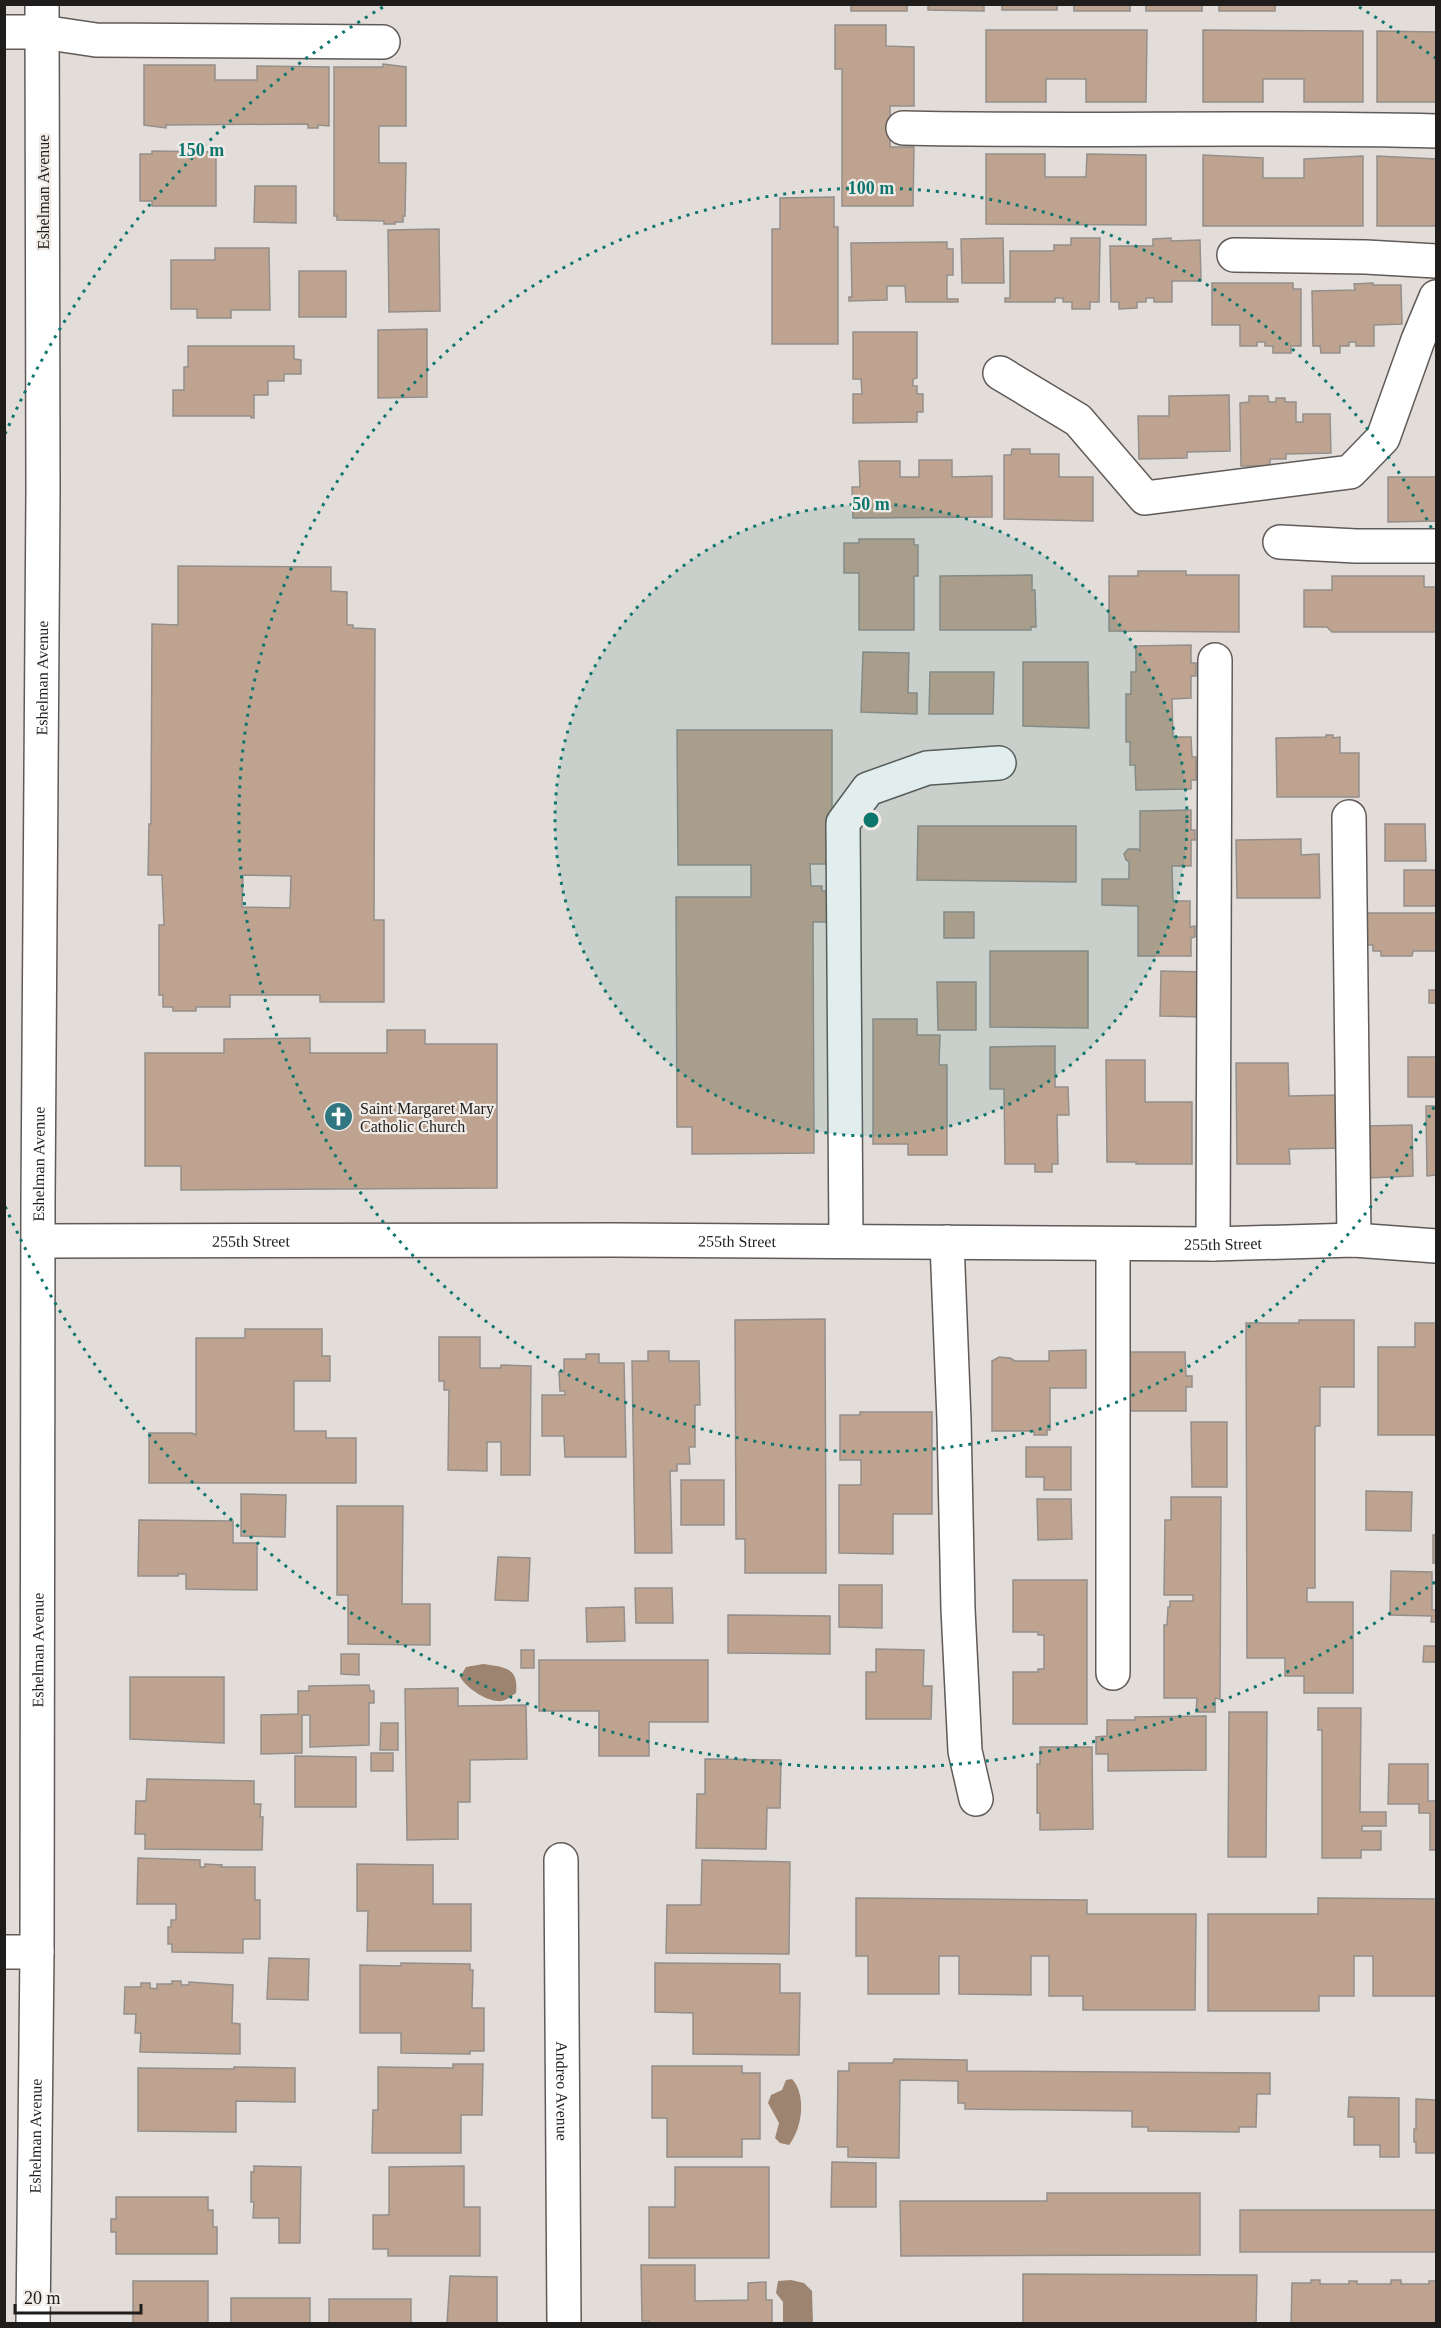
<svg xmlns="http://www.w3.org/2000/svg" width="1441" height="2328" viewBox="0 0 1441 2328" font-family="Georgia,serif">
	<rect width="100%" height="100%" fill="#e3ddd9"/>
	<path fill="#9d8471" d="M483,1664C504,1667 519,1667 516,1693C510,1697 505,1702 498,1701C484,1700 467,1688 460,1677L466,1667Z
		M792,2079C807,2095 802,2129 789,2145L780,2143L775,2138L779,2123L768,2103L771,2095L782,2090L786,2080Z
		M791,2280L804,2283L812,2291L813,2323H783V2302L776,2293L778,2281Z"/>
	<path fill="#bea490" stroke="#948f8b" stroke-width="1.5" fill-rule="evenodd" d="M851,4H907V11H851Z
		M928,4H984V11L928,10Z
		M1002,4H1057V10H1002Z
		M1074,4H1130V11H1074Z
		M1146,4H1202V11H1146Z
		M1219,4H1275V11H1219Z
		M835,25H886V46L914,47V106H890V147H914L913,206H842V69H835Z
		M986,30H1147L1146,102H1086V79H1046V102H986Z
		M1203,30L1363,31V102H1304V79H1263V102H1203Z
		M1377,31L1436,32V102H1377Z
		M383,64L406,67V126H379V163H406L405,216H403V222H395V224H384V221L337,220V216H334V67H383Z
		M144,65H215V80H257V66L329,67V126L318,125V128H308V124L166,125V128L144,125Z
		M152,151L216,152V206H152V201H140V154H152Z
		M986,154H1045V177H1086L1087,154L1146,155V225L986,224Z
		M1203,155L1263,158V178H1304V159L1363,156V226H1203Z
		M1377,156L1436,159V226H1377Z
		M255,186H296V223L254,222Z
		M834,197V227H838V344H772V229H780V198Z
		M439,229L440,311L389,312L388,230Z
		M1003,238L1004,283H962L961,239Z
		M1071,238H1100L1099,302H1090V309H1072V302H1063V298H1055V302H1005V298H1010V251H1054V245H1071Z
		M1171,238V241L1200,240L1201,281H1172V302H1154V298H1146V302H1137V308L1119,309V302H1111L1110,246H1153V239Z
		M947,242V249H953V275H947V299H958V302H906L905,286H887V300L849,301V297H852L851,243Z
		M215,248H269L270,310H231V318H197V309H171V260H215Z
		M299,271H346V317H299Z
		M1212,283H1293V289H1301V346H1291V353H1273V346H1265V342H1257V346H1240V325H1212Z
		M1373,283V285H1401L1402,324L1374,325V346H1356V342H1349V346H1340V353H1321L1320,346H1313L1312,291L1355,290L1354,284Z
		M427,329V397L378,398V330Z
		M853,332H917V378L913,379V386H917V394H923V412H917V422L853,423V394H862L861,379H853Z
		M188,346H294V359L301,360V374H284V381H268V395H254V418H251V416H173V390H184V367H188Z
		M1229,395L1230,451L1187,452V458L1139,459L1138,416H1169V396Z
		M1249,396H1268L1269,402H1276V398H1285V402H1296V422H1303V414H1330L1331,453L1286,454V459H1270V466H1241L1240,403L1249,402Z
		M1012,449H1030V454H1059V477H1093V521L1004,519V455H1011Z
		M919,460H952V477L992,476V517L853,518L852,487H860L859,461H900V477H919Z
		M1388,477H1436V521L1388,522Z
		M859,539H914V545H918V576H914V630H859V573H844V543H859Z
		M178,566L331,567V591L347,592V625H353V628L375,629L374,920H384V1002H320V995H230V1007H196V1011H173V1007H163V995H159V925H164L162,875H148L149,824H151L152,624L178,625ZM243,875L291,876L290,908L242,907Z
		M1138,571H1186V575H1239V632L1109,631V576H1138Z
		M1032,575V590H1035L1036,627H1031V630H940V576Z
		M1332,576H1424V587H1436V632H1332L1327,627H1304V590H1332Z
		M1191,645V663H1196V676H1191V698L1172,699L1173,737H1191L1192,757H1196V780H1191V789L1136,790L1135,765H1130V742H1126V694H1131V672H1136V646Z
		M863,652L909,653L908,693H917V714L861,712Z
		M1023,662H1088L1089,728L1023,726Z
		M930,672H994L993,714H929Z
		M677,730H832V864H810L811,886H822V891H832V922H813L814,1153L692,1154V1127H677L676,897H751V865H678Z
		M1326,735H1333V738L1340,737V753H1359V797H1277L1276,738L1326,737Z
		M1191,810V830H1195V840H1191V866H1172L1173,901H1190V927L1195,926V937L1191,938V956H1138V906L1102,905V879H1129V862L1126,860L1124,854L1128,849H1138L1140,851V811Z
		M1385,824H1425L1426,861H1385Z
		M918,826H1076V882L917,880Z
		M1301,839V855L1319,854L1320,898H1237L1236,840Z
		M1404,870H1436V906H1404Z
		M944,912H974V938H944Z
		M1366,913H1436V951H1413L1412,956H1381V951H1373V945H1366Z
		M990,951H1088V1028L990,1027Z
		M1161,971L1205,972V1017L1160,1016Z
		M937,982H976V1030H938Z
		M1429,990H1436V1003H1429Z
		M873,1019H917V1035H940L939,1065H947V1155H908V1144H873Z
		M387,1030H425V1044H497V1188L181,1190V1166H145V1053H224V1039L310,1038V1053H387Z
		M1055,1046V1087H1068L1069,1115H1057L1058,1164H1052V1172H1035V1164H1005L1004,1089H990V1047Z
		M1408,1057H1436V1097H1408Z
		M1106,1060H1145V1102H1192V1164H1136V1162H1107Z
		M1236,1063H1288L1289,1096L1347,1095L1349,1148L1289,1149L1290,1164H1237Z
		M1426,1106H1436V1175L1427,1176Z
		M1412,1125L1413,1176L1368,1178L1367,1126Z
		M825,1319L826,1573H745V1539H736L735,1320Z
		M1299,1320H1354V1387H1320V1426H1315V1588H1307V1602H1353V1693H1304V1676H1285V1658H1247L1246,1323H1299Z
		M1415,1323H1436V1435H1378V1347H1415Z
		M245,1329H322V1356H330V1381H294V1431H326V1438H356V1483H149V1433H192L196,1435V1338H245Z
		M439,1337H480V1368H501V1365L531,1366L530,1475H501V1442H487V1471L448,1470L449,1390H444V1381H439Z
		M1086,1350V1388H1050V1430H1047V1435H1034V1431H992V1361L999,1357L1010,1358L1015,1361H1049V1351Z
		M648,1351H669V1361H699L700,1405H695V1447H689L690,1464H677V1471H670L672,1553H635L632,1361H648Z
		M1120,1352H1185L1186,1376H1192V1387H1186V1411H1120Z
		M586,1354H599V1363H624L626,1457H565L564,1436H542V1395H565V1391H560L559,1372H564V1359H586Z
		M860,1412H932V1514H893V1554L839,1553V1485H861V1460H840V1415H860Z
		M1191,1422H1227V1487H1192Z
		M1026,1447H1071V1490H1044V1477H1026Z
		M681,1480H724V1525H681Z
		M1366,1491L1412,1492L1411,1531L1366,1530Z
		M241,1494L286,1495L285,1537L241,1536Z
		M1171,1497H1221L1220,1699L1215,1698V1712H1196L1197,1698H1164V1625H1167L1168,1607H1170V1601H1193V1595H1164L1165,1520H1171Z
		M1037,1499H1071L1072,1539L1038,1540Z
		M337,1506H403L402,1604H430V1645L348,1644V1595H337Z
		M139,1520L233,1521V1543H257V1590L186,1589V1574H178V1576H138Z
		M1433,1535H1436V1563H1433Z
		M498,1557L530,1558L528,1601L495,1600Z
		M1391,1571L1432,1572V1610H1436V1622H1431L1432,1616L1390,1615Z
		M1013,1580H1087V1724H1013V1672H1038V1669H1044V1635H1038V1632H1013Z
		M839,1585H882V1628L839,1627Z
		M635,1588H672L673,1623H636Z
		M624,1607L625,1641L587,1642L586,1608Z
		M728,1615L830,1616V1654L728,1653Z
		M1424,1646H1436V1662H1423Z
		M876,1649L924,1650L923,1686H932L931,1719H866V1672H876Z
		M521,1650H534V1668H521Z
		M341,1654H359V1675L341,1674Z
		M539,1660H708V1722H649V1756H599V1711H539Z
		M130,1677H224V1743L130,1739Z
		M369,1685L370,1691H374V1703H369V1745L310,1747V1715H302V1753L261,1754V1715L298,1714V1691H309V1686Z
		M458,1688V1706L526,1705L527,1759L470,1760V1802H458V1839L407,1840L405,1689Z
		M1318,1708H1361L1360,1812H1386V1826H1362V1831H1381V1850H1361V1858H1322V1730H1318Z
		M1229,1712H1267L1266,1857H1228Z
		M1206,1716V1770L1108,1771V1754H1096V1737L1107,1736V1720H1135V1717Z
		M381,1723H398V1750H380Z
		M1040,1747H1092L1093,1829L1040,1830V1813H1037V1764H1040Z
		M371,1753H393V1771H371Z
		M295,1756L356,1757V1807H295Z
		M705,1759L781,1760L780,1808H767L766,1849L696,1848L697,1794H705Z
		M1389,1764H1428V1801H1436V1850H1430V1813H1419V1804H1388Z
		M147,1779L254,1781V1804H261L260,1817H263L262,1850L145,1849V1834H135L136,1801H146Z
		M138,1858L200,1860V1867H205V1864L222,1865L221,1867H255V1900H260V1939H243V1953L172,1952V1944H168V1927H171V1920H176V1904H137Z
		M702,1860L790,1862L789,1954L666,1953L667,1905H701Z
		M357,1864L433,1865V1904H471V1951H367L368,1911H357Z
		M856,1898L1087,1900V1914H1196L1195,2010H1083V1996H1049V1956H1031V1995L959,1994V1956H939V1994H868V1956H856Z
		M1318,1898L1436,1899V1996H1373V1956H1354V1996H1319V2011H1208V1914H1318Z
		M269,1958L309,1959L308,2000L267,1999Z
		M401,1963L470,1964V1970H473L472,2008H484V2051H470V2054L401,2053V2033H360V1965L401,1966Z
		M655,1963L780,1964V1993H800L799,2055L693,2054V2013L655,2012Z
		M172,1981H181V1985H189V1982L233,1985L232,2023L240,2024V2054L140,2052L141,2033H135L136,2014H124L125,1987H141V1983H150V1988L157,1989V1984H172Z
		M894,2059L967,2060V2071L1270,2073V2094H1257L1256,2127H1239V2132L1148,2131V2127H1132V2111L965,2109V2103H958V2081L900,2080L899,2158L848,2157V2147H837L838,2071H849V2063H893Z
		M453,2064H483L482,2115H461V2153H372L373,2110H378V2067L453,2068Z
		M652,2066H742V2073H760V2139H742V2157H667V2118H652Z
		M234,2067L295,2068V2102L236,2101V2132L138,2131V2068L234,2069Z
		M1349,2097L1399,2098V2157H1380V2145H1354V2117H1348Z
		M1416,2099L1436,2100V2153H1416V2142H1414V2129H1416Z
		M832,2162L876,2163V2207H831Z
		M254,2166L301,2167L300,2243H279V2218H253L254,2202H251V2172H254Z
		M464,2166V2207H480V2256H388V2249H373V2215H389V2167Z
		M675,2167H769V2258H649V2207H675Z
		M1047,2193H1200V2255L901,2256L900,2201H1047Z
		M116,2197H208V2210H213V2227H217V2254H116V2232H111V2219H116Z
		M1240,2210H1436V2252H1240Z
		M641,2265H695V2301L748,2300V2283L766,2282V2300H772V2324H649V2321H642Z
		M1023,2274L1257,2275L1256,2324H1023Z
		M450,2276L497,2277V2324H447Z
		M1311,2280H1320V2284H1349V2281H1357V2284H1391V2280H1401V2284H1429V2281H1436V2324H1291L1292,2283H1311Z
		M133,2281H208V2324H133Z
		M231,2298H310V2324H231Z
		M329,2299H411V2324H329Z"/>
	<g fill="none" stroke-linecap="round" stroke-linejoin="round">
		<defs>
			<g id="minor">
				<path d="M4,32H42L96,40L383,42"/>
				<path d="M903,128C1081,132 1259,126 1436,131"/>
				<path d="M1234,255L1366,257L1436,261"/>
				<path d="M1000,373L1078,420L1145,498L1350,472L1383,438L1418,340L1436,297"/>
				<path d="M1280,542L1356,546H1436"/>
				<path d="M1349,817L1354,1240"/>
				<path id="s1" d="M38,1241L613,1240L1213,1244L1354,1240L1436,1246"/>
				<path d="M846,1241L843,823L868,789L927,768L999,763"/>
				<path d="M947,1242L954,1420L958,1609L965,1751L976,1799"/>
				<path d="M1113,1244V1673"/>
				<path d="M1213,1244L1215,660"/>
				<path id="s2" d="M561,1860L564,2324"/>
				<path d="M4,1952H37"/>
				<path id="s3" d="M33,2324L37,1952L38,1200L43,491L42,4"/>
			</g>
		</defs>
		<use href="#minor" stroke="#605b58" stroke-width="36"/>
		<use href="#minor" stroke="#fff" stroke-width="33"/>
	</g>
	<circle cx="871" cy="820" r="316" fill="#0f766e" fill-opacity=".12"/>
	<g fill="none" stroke="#0f766e" stroke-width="3" stroke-dasharray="3 6">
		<circle cx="871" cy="820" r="316"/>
		<path d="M1434 1107A632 632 0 1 1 1434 533"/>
		<path d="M1435 1582A948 948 0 0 1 5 1206M5 434A948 948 0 0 1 383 7M1359 7A948 948 0 0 1 1435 58"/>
	</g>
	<defs>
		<symbol id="church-disc" viewBox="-11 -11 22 22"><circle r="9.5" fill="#307782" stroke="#f0ebe6"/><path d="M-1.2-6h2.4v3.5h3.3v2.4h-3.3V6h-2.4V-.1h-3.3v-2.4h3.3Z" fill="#fff"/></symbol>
	</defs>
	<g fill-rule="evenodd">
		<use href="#church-disc" x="322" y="1100" width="33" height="33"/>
	</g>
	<g text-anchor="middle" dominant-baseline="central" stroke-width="4.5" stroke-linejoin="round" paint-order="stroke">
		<g font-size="16" fill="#1f1d1c" stroke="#f0ebe6">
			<text transform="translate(43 192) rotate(-90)">Eshelman Avenue</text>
			<text stroke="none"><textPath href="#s3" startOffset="1646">Eshelman Avenue</textPath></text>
			<text stroke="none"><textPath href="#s3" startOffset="1160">Eshelman Avenue</textPath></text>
			<text stroke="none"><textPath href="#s1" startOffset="699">255th Street</textPath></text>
			<text stroke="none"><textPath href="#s1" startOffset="213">255th Street</textPath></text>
			<text stroke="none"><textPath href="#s1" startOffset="1185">255th Street</textPath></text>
			<text stroke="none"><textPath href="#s3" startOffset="674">Eshelman Avenue</textPath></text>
			<text stroke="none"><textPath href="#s2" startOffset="231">Andreo Avenue</textPath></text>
			<text stroke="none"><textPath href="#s3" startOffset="188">Eshelman Avenue</textPath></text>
		</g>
		<g font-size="16" fill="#1f1d1c" stroke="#f0ebe6" text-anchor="start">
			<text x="360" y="1108">Saint Margaret Mary<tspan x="360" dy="18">Catholic Church</tspan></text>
		</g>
	</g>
	<circle cx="871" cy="820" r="9" fill="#0f766e" stroke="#f0ebe6" stroke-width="3"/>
	<g font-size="18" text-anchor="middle" font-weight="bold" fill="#0f766e" stroke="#f0ebe6" stroke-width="4.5" stroke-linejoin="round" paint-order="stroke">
		<text x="201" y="156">150 m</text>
		<text x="871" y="194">100 m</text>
		<text x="871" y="510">50 m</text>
	</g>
	<rect width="1441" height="2328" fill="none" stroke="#1f1d1c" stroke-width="12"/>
	<path d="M15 2304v9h126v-9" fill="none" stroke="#1f1d1c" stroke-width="3"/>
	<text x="24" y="2304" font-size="18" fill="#1f1d1c" stroke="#f0ebe6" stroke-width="4.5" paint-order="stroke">20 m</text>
</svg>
